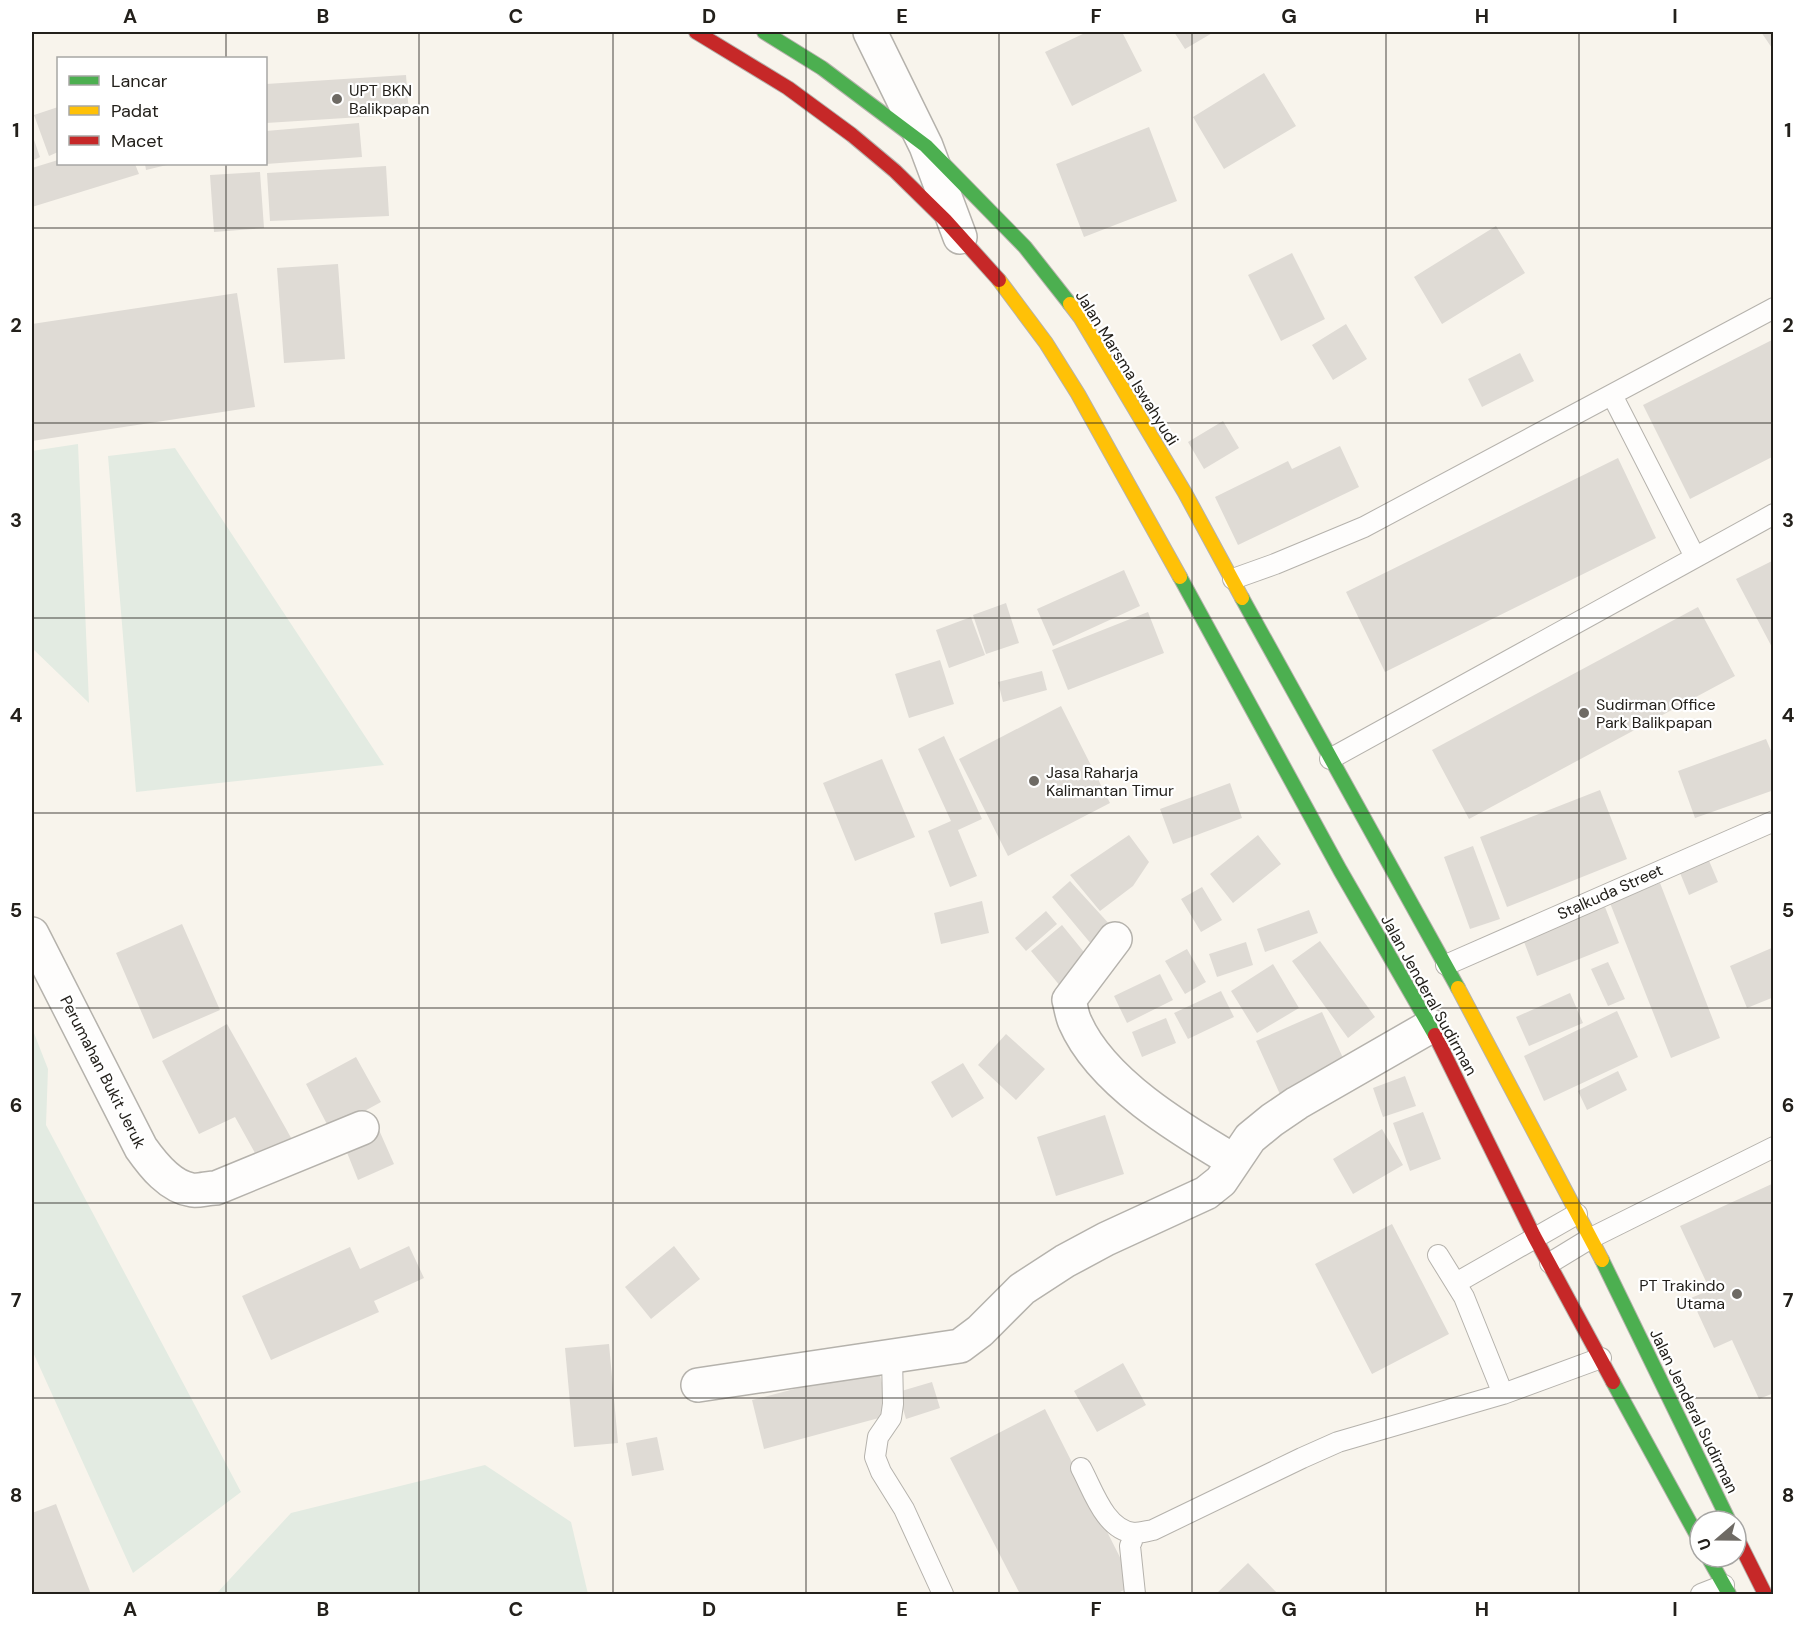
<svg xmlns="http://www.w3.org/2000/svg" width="1805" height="1626" viewBox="0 0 1805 1626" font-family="'DM Sans',sans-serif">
	<rect width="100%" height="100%" fill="#f8f4ec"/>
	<path fill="#e3ebe2" d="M78,444L89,703L32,648V451Z
		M175,448L384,765L136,792L108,456Z
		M32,1028L48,1069L46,1125L241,1492L133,1573L32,1350Z
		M485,1465L571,1522L588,1594H216L291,1513Z"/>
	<path fill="#dfdbd5" d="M1087,32H1122L1142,71L1072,106L1045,52Z
		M1174,32H1214L1185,49Z
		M1761,32H1774V51Z
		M1264,73L1296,126L1224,169L1193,117Z
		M406,75L409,114L266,123V84Z
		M58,107V152L49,156L34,115Z
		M359,123L362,157L266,164V131Z
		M1149,127L1177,201L1084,237L1056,164Z
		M32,134L40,157L32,161Z
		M58,160V164H135L139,174L32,207V168Z
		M145,164H171L146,170Z
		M386,166L389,216L270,221L267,173Z
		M260,172L264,228L214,232L210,175Z
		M1496,226L1525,273L1442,324L1414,277Z
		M1292,253L1325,319L1281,341L1248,275Z
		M338,264L345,359L284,363L277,268Z
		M237,293L255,407L32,441V324Z
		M1346,324L1367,359L1333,380L1312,345Z
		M1774,339V456L1690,499L1643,405Z
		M1520,353L1534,381L1482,407L1468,379Z
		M1223,421L1239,448L1204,469L1188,442Z
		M1340,446L1359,487L1238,545L1215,497L1288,461L1292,469Z
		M1618,458L1656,538L1385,672L1346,592Z
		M1774,560V651L1736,579Z
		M1124,570L1140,606L1053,646L1037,609Z
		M1006,603L1019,643L986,654L973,615Z
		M1698,607L1735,676L1469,819L1432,750Z
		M1148,612L1164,653L1068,690L1052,650Z
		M971,617L985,655L949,668L936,630Z
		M940,660L954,704L909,718L895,674Z
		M1042,671L1047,690L1003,702L998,682Z
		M1061,706L1110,803L1008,856L959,759Z
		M944,736L982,819L958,830L977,876L950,887L928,831L951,821L918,749Z
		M1766,739L1774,758V790L1695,818L1678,771Z
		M882,759L915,837L855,861L823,783Z
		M1230,783L1242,818L1173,844L1160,809Z
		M1600,790L1627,859L1507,907L1480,837Z
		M1129,835L1149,862L1133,886L1100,911L1070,875Z
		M1258,835L1281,864L1233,903L1210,874Z
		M1473,846L1500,919L1470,929L1444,857Z
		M1707,856L1718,882L1689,895L1678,868Z
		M1070,881L1112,927L1092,945L1052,897Z
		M1660,883L1720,1038L1671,1058L1610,903Z
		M1202,887L1222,920L1201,932L1181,899Z
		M982,901L989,933L941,944L934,913Z
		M1605,907L1619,943L1537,976L1523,939Z
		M1309,910L1318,933L1265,952L1257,929Z
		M1046,911L1057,924L1026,951L1015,938Z
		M182,924L220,1010L153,1039L116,953Z
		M1062,925L1092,962L1061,987L1031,951Z
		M1320,941L1375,1017L1348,1038L1292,961Z
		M1246,942L1253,965L1217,977L1209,954Z
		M1774,947V997L1747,1008L1730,966Z
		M1187,949L1206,982L1185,994L1165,961Z
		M1608,962L1625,999L1608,1006L1591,969Z
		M1273,964L1299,1008L1257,1033L1231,991Z
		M1160,974L1173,1000L1127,1023L1114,996Z
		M1221,991L1234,1017L1188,1039L1174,1013Z
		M1570,993L1583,1023L1529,1046L1516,1017Z
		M1617,1011L1638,1057L1544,1101L1524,1056Z
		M1322,1012L1349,1071L1283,1101L1256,1041Z
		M1166,1018L1176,1043L1142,1057L1132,1032Z
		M227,1024L294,1143L260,1162L235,1117L199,1134L162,1061Z
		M1006,1034L1045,1069L1016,1100L978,1065Z
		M356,1057L381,1102L330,1130L306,1084Z
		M963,1063L984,1098L952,1118L931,1082Z
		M1618,1071L1627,1090L1587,1110L1578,1091Z
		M1405,1076L1416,1106L1383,1117L1373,1088Z
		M1423,1112L1441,1159L1410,1171L1393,1123Z
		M1105,1115L1124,1174L1056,1196L1037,1137Z
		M1382,1129L1403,1165L1353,1194L1333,1159Z
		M379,1130L394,1164L358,1180L344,1145Z
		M1774,1183V1393L1759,1399L1732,1340L1714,1348L1691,1298L1710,1290L1680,1226Z
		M1392,1224L1449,1334L1372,1374L1315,1264Z
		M409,1246L424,1278L374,1301L379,1312L271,1360L242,1296L350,1247L360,1269Z
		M674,1246L700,1279L651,1319L625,1287Z
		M609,1344L618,1443L574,1447L565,1348Z
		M1123,1363L1146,1405L1097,1432L1074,1391Z
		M878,1367L890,1415L764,1449L752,1400Z
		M932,1382L940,1408L906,1419L898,1392Z
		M1045,1409L1134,1585L1116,1594H1020L950,1458Z
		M657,1437L664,1470L632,1476L626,1443Z
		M56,1504L91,1594H32V1513Z
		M1248,1563L1278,1594H1216Z"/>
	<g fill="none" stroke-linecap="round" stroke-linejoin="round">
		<defs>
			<path id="lane" d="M1612,395L1695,557
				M1233,579L1275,564L1364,527L1774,308
				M1330,759L1774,514
				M1446,965L1774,821
				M1438,1255L1464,1297L1503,1394
				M1550,1263L1591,1238L1774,1147
				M1456,1283L1577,1214
				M892,1357L893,1404L891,1418L878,1437L875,1457L881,1472L904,1509L943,1594
				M1081,1468C1093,1490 1105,1530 1134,1533C1140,1533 1147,1531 1153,1530L1302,1458L1338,1442L1503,1394L1601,1358
				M1135,1594L1130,1546L1135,1533
				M1701,1594L1724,1585"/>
			<path id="street" d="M870,32L926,146L960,237
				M32,934L141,1148C153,1165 170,1187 192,1190C199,1191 208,1188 216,1188L362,1128
				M1115,939L1069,1000C1071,1007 1072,1016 1075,1022C1101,1082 1180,1129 1234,1161
				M698,1385L960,1346L980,1331L1022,1289L1065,1261L1106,1239L1206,1193L1221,1181L1250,1138L1272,1120L1297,1103L1431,1026"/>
			<path id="fast" d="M764,32L822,68L926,146L1025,247L1070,304
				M1180,577L1340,870L1435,1035
				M1242,598L1458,988
				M1602,1260L1729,1521
				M1613,1382L1700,1541
				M1708,1557L1729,1594"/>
			<path id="slow" d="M999,280L1046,343L1078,394L1180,577
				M1070,304L1080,317L1185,493L1242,598
				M1458,988L1602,1260"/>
			<path id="jam" d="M696,32L788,88L852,135L895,171L945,220L999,280
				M1435,1035L1534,1236L1613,1382
				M1736,1536L1765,1594"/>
		</defs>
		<use href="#lane" stroke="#b5b2ac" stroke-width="22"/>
		<use href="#street" stroke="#b5b2ac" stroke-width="36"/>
		<use href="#fast" stroke="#b5b2ac" stroke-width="16"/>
		<use href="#slow" stroke="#b5b2ac" stroke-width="16"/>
		<use href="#jam" stroke="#b5b2ac" stroke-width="16"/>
		<use href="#lane" stroke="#fefdfc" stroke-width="20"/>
		<use href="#street" stroke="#fefdfc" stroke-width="33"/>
		<use href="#fast" stroke="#4caf50" stroke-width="14"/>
		<use href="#slow" stroke="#ffc107" stroke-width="14"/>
		<use href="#jam" stroke="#c62828" stroke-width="14"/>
	</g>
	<path fill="none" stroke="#23201b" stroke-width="1.5" stroke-opacity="0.55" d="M226,32V58M419,32V1594M613,32V1594M806,32V1594M999,32V1594M1192,32V1594M1386,32V1594M1579,32V1594M226,164V1594M32,228H1774M32,423H1774M32,618H1774M32,813H1774M32,1008H1774M32,1203H1774M32,1398H1774"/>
	<g fill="#6e6a64" stroke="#fff" stroke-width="2">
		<circle cx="337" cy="99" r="6"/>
		<circle cx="1584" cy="713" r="6"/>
		<circle cx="1034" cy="781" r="6"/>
		<circle cx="1737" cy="1294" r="6"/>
	</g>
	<g text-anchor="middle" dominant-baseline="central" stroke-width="4.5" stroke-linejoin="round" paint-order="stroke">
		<g font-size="16" fill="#23201b" stroke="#fff" text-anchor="start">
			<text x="349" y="90">UPT BKN<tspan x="349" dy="18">Balikpapan</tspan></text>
			<text x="1596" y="704">Sudirman Office<tspan x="1596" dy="18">Park Balikpapan</tspan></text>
			<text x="1046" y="772">Jasa Raharja<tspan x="1046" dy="18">Kalimantan Timur</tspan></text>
			<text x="1725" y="1285" text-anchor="end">PT Trakindo<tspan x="1725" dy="18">Utama</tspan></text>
		</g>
		<g font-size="16" fill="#23201b" stroke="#fff">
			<text transform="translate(1127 368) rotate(58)">Jalan Marsma Iswahyudi</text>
			<text transform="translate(1610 892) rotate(-24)">Stalkuda Street</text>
			<text transform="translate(1429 995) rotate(61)">Jalan Jenderal Sudirman</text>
			<text transform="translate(103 1072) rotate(63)">Perumahan Bukit Jeruk</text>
			<text transform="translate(1694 1411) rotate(64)">Jalan Jenderal Sudirman</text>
		</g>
	</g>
	<rect width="1805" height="1626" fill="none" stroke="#ffffff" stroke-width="66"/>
	<rect x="57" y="57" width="210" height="108" fill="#ffffff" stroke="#a7a6a4" stroke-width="1.5"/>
	<rect x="69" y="76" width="30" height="9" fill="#4caf50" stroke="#a7a6a4" stroke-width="1.5"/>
	<text x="111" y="87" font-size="18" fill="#23201b">Lancar</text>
	<rect x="69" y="106" width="30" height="9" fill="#ffc107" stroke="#a7a6a4" stroke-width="1.5"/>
	<text x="111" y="117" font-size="18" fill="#23201b">Padat</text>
	<rect x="69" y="136" width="30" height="9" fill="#c62828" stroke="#a7a6a4" stroke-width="1.5"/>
	<text x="111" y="147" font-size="18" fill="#23201b">Macet</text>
	<g transform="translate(1718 1539) rotate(250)"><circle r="28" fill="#ffffff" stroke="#a7a6a4" stroke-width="1.5"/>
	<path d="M0-4.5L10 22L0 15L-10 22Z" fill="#6e6a64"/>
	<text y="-9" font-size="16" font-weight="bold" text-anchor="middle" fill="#23201b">U</text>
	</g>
	<rect x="33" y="33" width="1739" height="1560" fill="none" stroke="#23201b" stroke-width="2"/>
	<g font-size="20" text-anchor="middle" font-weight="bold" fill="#23201b">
		<text x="130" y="23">A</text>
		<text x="323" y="23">B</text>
		<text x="516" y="23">C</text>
		<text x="709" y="23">D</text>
		<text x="902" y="23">E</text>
		<text x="1096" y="23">F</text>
		<text x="1289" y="23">G</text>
		<text x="1482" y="23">H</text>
		<text x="1675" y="23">I</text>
		<text x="16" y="137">1</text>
		<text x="1788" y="137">1</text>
		<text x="16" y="332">2</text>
		<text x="1788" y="332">2</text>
		<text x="16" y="527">3</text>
		<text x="1788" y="527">3</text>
		<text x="16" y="722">4</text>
		<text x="1788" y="722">4</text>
		<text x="16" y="917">5</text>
		<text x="1788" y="917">5</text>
		<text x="16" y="1112">6</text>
		<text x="1788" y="1112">6</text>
		<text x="16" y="1307">7</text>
		<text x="1788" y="1307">7</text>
		<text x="16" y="1502">8</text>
		<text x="1788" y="1502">8</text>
		<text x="130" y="1616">A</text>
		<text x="323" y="1616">B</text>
		<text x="516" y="1616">C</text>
		<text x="709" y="1616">D</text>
		<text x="902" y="1616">E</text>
		<text x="1096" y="1616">F</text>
		<text x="1289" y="1616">G</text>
		<text x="1482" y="1616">H</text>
		<text x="1675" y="1616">I</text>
	</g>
</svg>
